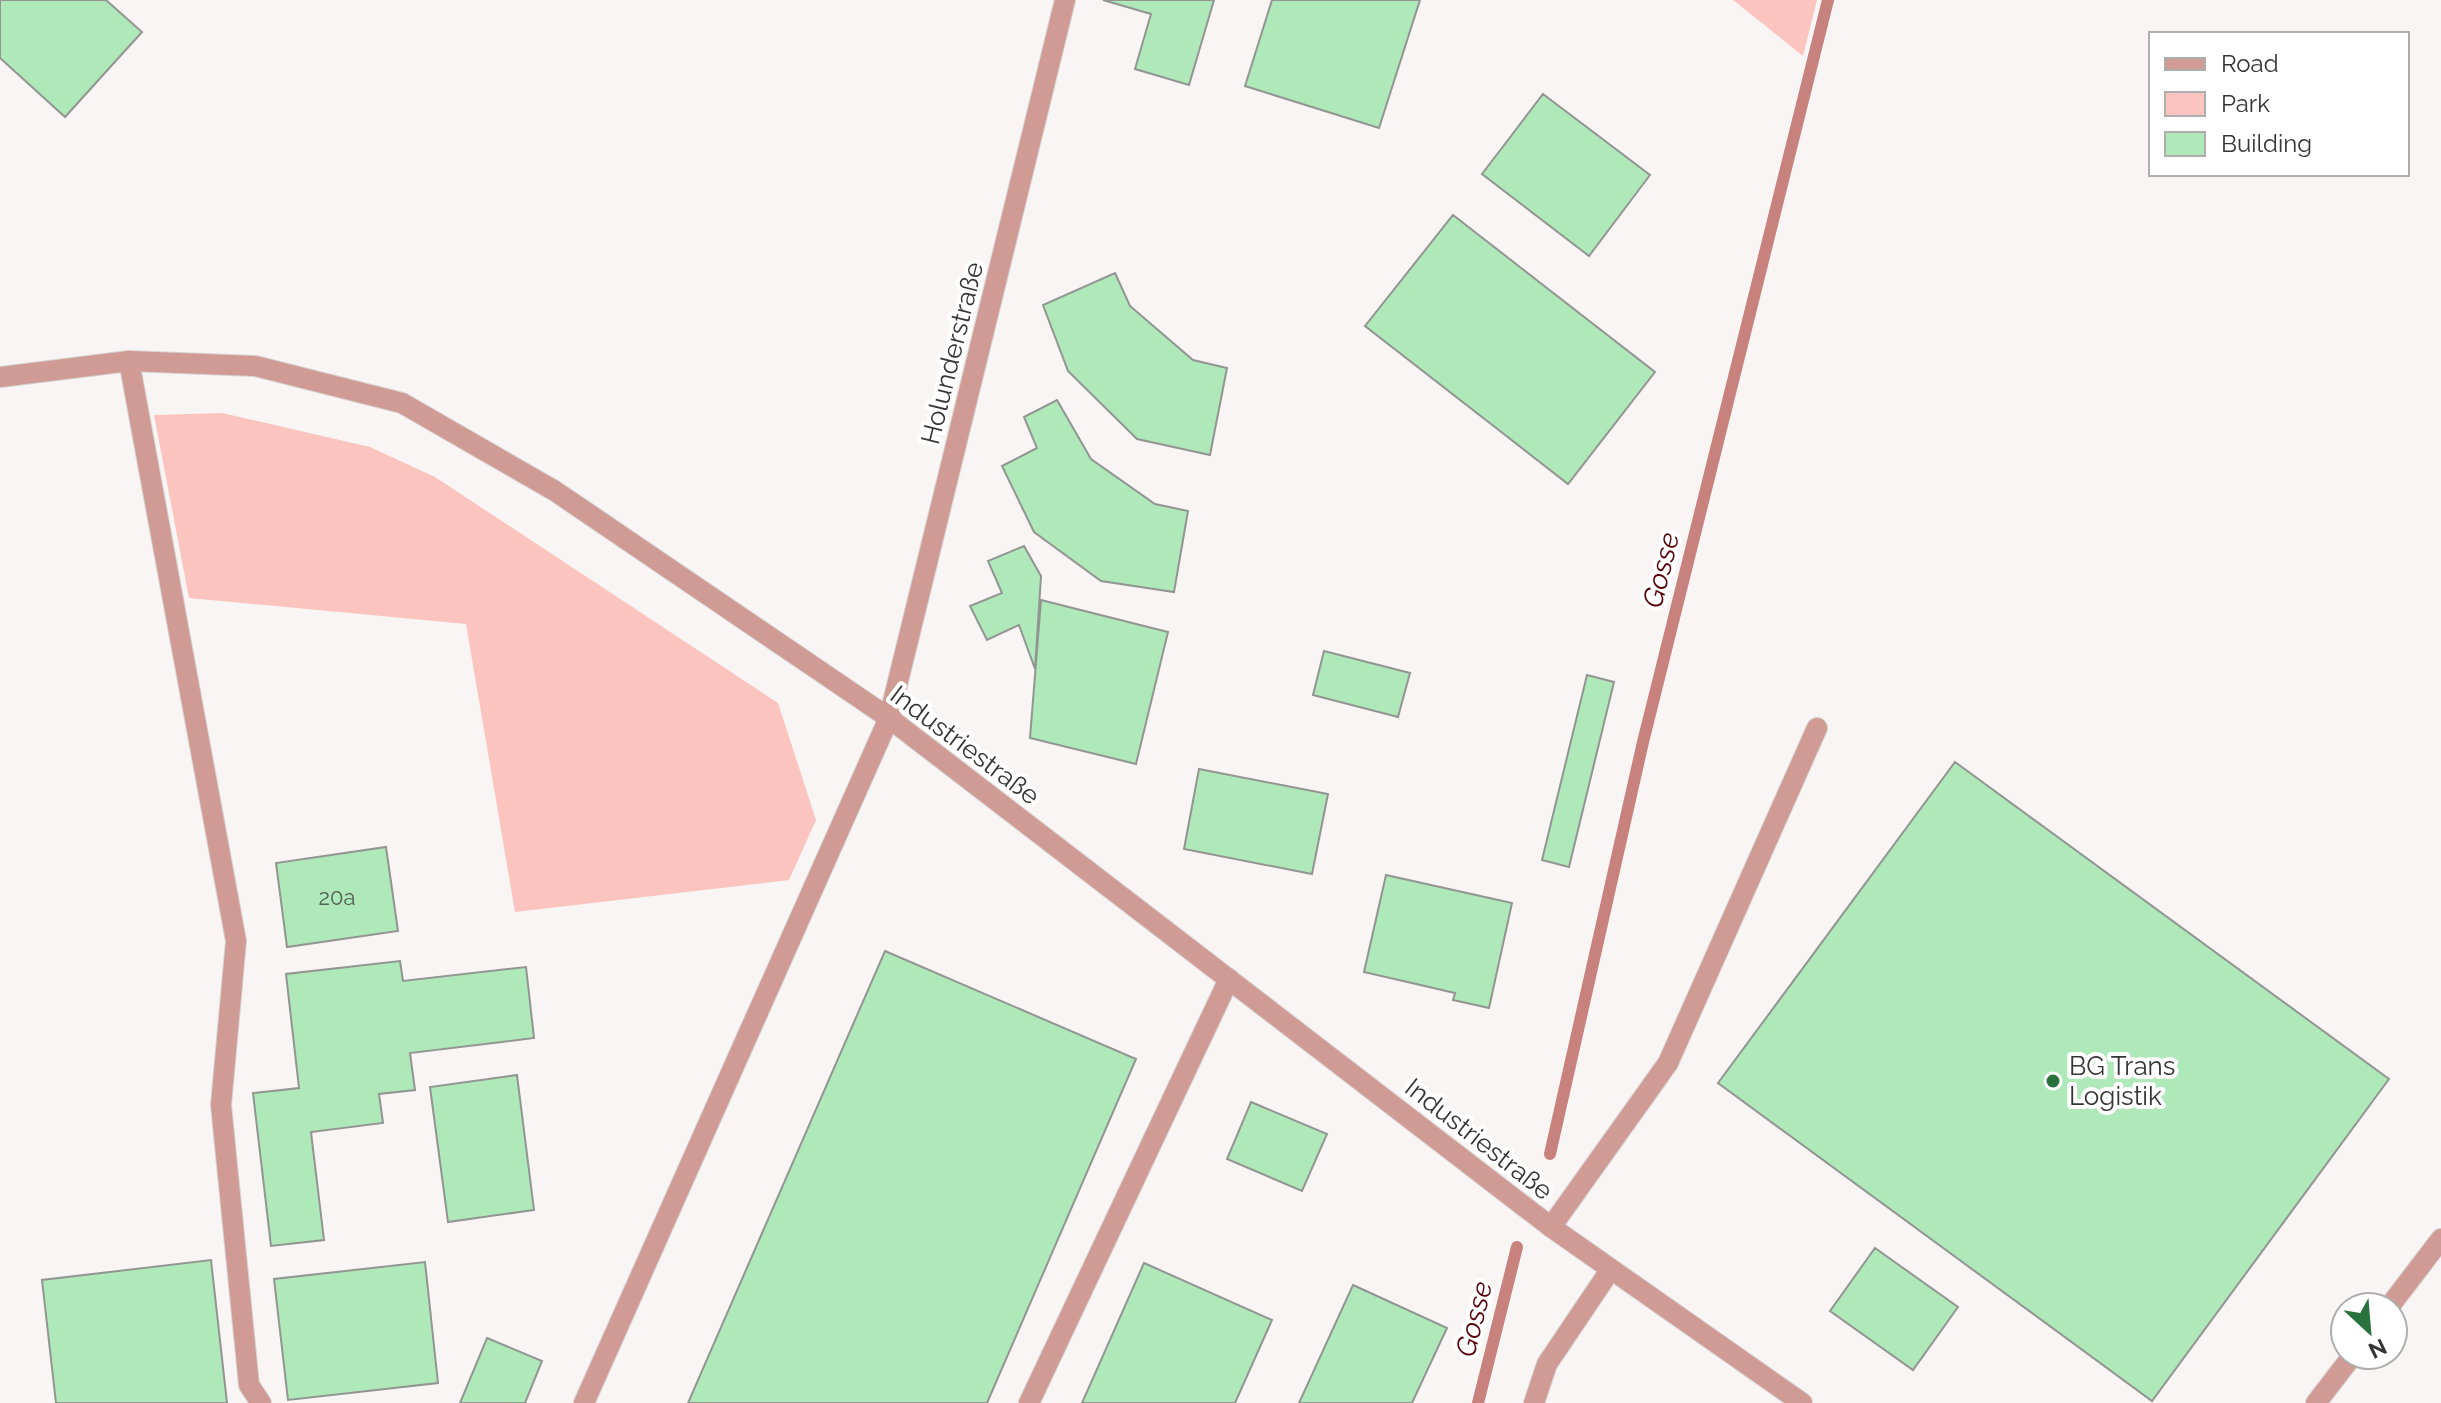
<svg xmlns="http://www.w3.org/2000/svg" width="2441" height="1403" viewBox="0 0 2441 1403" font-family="Raleway,sans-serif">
	<rect width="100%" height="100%" fill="#f9f5f4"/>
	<path fill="#fbc4bf" d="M1733,0H1817L1803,56Z
		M222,413L370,447L435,477L778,703L816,820L789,880L515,912L466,624L189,598L154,415Z"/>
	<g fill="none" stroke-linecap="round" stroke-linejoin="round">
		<path stroke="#c8827d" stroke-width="12" d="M1550,1154L1643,742L1828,0
			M1478,1403L1517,1247"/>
	</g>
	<path fill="#afe8b9" stroke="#929592" stroke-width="2" d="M0,0H106L142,32L65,117L0,58Z
		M1103,0H1214L1189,85L1135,69L1151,14Z
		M1272,0H1420L1379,128L1245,86Z
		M1543,94L1650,175L1589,256L1482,174Z
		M1453,215L1655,372L1568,484L1365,326Z
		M1115,273L1130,306L1193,360L1227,368L1210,455L1137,439L1068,371L1043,305Z
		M1057,400L1091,459L1155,504L1188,511L1174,592L1101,581L1034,532L1002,466L1037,448L1024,417Z
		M1024,546L1041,576L1035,669L1019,625L987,640L970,606L1002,593L988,561Z
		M1041,600L1168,632L1136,764L1030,738Z
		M1324,651L1410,673L1398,717L1313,695Z
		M1587,675L1614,682L1569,867L1542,860Z
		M1955,762L2389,1079L2152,1401L1718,1083Z
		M1199,769L1328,794L1312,874L1184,849Z
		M386,847L398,931L287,947L276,863Z
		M1386,875L1512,903L1489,1008L1453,1000L1455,993L1364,972Z
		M885,951L1136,1059L987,1403H688Z
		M400,961L403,981L526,967L534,1038L410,1053L415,1090L379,1094L383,1123L311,1132L324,1240L271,1246L253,1093L299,1088L286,974Z
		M517,1075L534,1210L448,1222L430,1087Z
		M1251,1102L1327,1134L1302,1191L1227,1159Z
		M1875,1248L1958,1307L1913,1370L1830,1311Z
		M211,1260L227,1403H56L42,1280Z
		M425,1262L438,1383L288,1400L274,1279Z
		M1144,1263L1272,1320L1235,1403H1082Z
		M1353,1285L1447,1328L1412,1403H1299Z
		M487,1338L542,1361L525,1403H460Z"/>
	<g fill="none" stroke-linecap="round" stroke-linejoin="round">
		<defs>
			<path id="lane" d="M129,361L236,941L221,1105L249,1385L261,1403
				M1551,1227L1668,1063L1817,728
				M584,1403L889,718
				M1029,1403L1229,979"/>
			<path id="street" d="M0,377L129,361L255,366L402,403L555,491L889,718L1551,1227L1802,1403
				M889,718L1065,0
				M2389,1307L2441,1239
				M1534,1403L1547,1364L1611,1269
				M2316,1403L2353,1355"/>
		</defs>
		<use href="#lane" stroke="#d6d2d1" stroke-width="22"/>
		<use href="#street" stroke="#d6d2d1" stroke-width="22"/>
		<use href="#lane" stroke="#d09a95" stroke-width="20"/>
		<use href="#street" stroke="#d09a95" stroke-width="20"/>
	</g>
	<circle fill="#29713d" stroke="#fff" stroke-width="3" cx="2053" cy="1081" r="8"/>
	<g text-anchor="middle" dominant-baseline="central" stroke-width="8" stroke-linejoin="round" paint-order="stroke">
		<g font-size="22" fill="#546155">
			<text x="337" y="897">20a</text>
		</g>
		<g font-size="26" fill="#363434" stroke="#fff">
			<text transform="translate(952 353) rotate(-76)">Holunderstraße</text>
			<text transform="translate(965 745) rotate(37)">Industriestraße</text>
			<text transform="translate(1479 1139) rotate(38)">Industriestraße</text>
		</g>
		<g font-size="26" fill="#363434" stroke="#fff" text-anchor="start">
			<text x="2069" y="1066">BG Trans<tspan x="2069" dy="30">Logistik</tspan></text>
		</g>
		<g font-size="28" font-style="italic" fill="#570009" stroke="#fff">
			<text transform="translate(1661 570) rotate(-76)">Gosse</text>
			<text transform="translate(1474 1319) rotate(-76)">Gosse</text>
		</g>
	</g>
	<rect x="2149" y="32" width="260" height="144" fill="#ffffff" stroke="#afaeae" stroke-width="2"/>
	<rect x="2165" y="58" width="40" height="12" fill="#d09a95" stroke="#afaeae" stroke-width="2"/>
	<text x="2221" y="72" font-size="24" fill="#363434">Road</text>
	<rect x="2165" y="92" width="40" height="24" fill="#fbc4bf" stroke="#afaeae" stroke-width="2"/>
	<text x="2221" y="112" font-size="24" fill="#363434">Park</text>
	<rect x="2165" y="132" width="40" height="24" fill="#afe8b9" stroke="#afaeae" stroke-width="2"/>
	<text x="2221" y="152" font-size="24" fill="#363434">Building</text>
	<g transform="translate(2369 1331) rotate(154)"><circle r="38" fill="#ffffff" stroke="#afaeae" stroke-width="2"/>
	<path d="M0-6L14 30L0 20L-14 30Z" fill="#29713d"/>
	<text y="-12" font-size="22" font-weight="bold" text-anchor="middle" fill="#363434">N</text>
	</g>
</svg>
